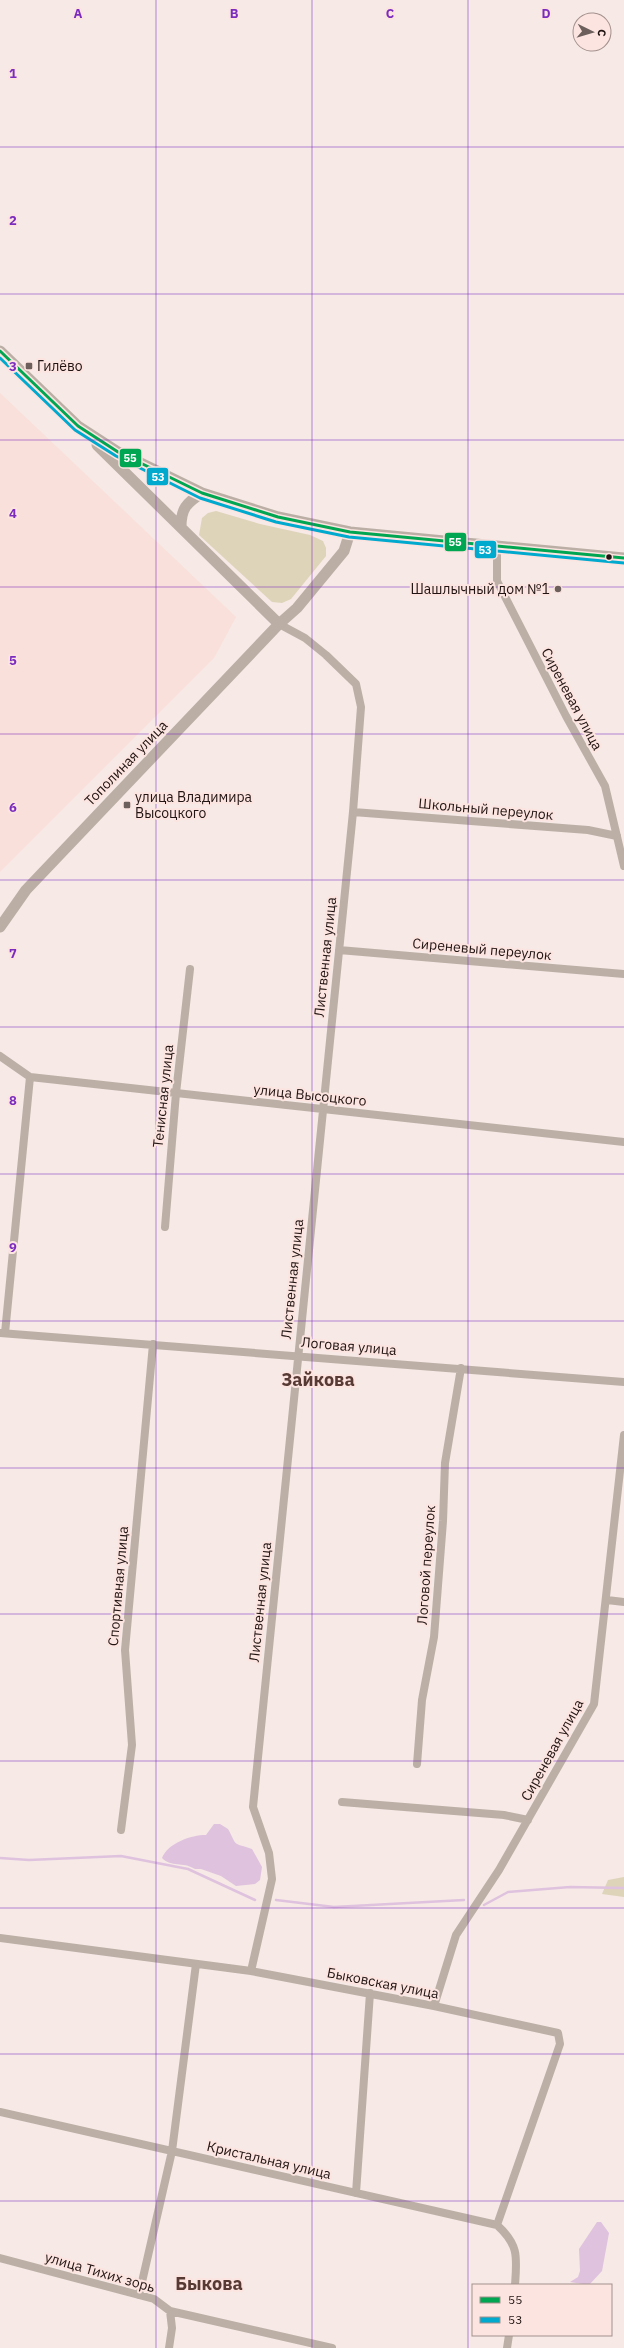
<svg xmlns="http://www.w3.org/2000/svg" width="624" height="2348" viewBox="0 0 624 2348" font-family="'IBM Plex Sans',sans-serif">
	<rect width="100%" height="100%" fill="#f6e9e6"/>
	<path fill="#fae0da" d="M0,393L236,617L214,658L0,872Z"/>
	<path fill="#ded4b9" d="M216,511L260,524L310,535L323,541L326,548V556L291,599L282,603L272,602L199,535L202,518L208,513Z
		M624,1877V1897L602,1894L608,1880Z"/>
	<path fill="#dfc2de" d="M214,1824H220L228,1829C238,1847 231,1842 252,1849L262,1867L260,1880L255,1884L236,1886L221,1876L201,1869H195C182,1861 172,1868 162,1858C168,1843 191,1835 206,1835Z
		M597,2222H601L609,2233L602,2271L589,2285L570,2282L578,2277L580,2271L579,2249Z"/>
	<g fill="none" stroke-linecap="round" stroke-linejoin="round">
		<path stroke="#dfc2de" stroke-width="2.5" d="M0,1858L29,1860L121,1856L188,1869L255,1900
			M276,1900L334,1907L464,1900
			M484,1905L508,1892L570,1887L624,1888"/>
		<path stroke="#bbafa6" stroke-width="8" d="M497,546V581L566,716L605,786L624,866
			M353,812L588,830L617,836
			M339,950L624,974
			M0,1056L30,1077L624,1142
			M165,1227L176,1093L190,969
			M0,1333L624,1382
			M5,1333L30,1077
			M607,1600L624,1602
			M417,1764L422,1700L434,1637L443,1521L445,1463L461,1368
			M342,1802L504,1815L528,1820
			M121,1830L132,1745L125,1650L153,1344
			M0,1938L251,1971L434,2006L558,2033L560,2044L497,2225
			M251,1971L272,1879L269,1853L253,1807L353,812L361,707L356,684L326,655L305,638L279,624
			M434,2006L456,1935L499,1870L594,1704L624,1435
			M0,2112L497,2225C519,2245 517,2257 515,2285
			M356,2193L370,1993
			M0,2258L154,2299L170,2311L332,2348
			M139,2295L172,2151L196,1964
			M169,2348L172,2328L170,2311
			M507,2348L509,2335"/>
		<path stroke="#bbaea5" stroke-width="11" d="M0,351L83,431
			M78,426L118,452L202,493L278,517L350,532L624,558
			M97,445L279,624
			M181,527C181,509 186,503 202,493
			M0,927L26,890L279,624L297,608L344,551L350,532"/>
		<defs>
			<path id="bus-1" d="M0,351L78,426L118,452L202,493L278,517L350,532L624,558"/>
			<path id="bus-2" d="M0,358L75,430L116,456L200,498L276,522L349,537L624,563"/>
		</defs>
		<use href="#bus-1" stroke="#fce4e0" stroke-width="6"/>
		<use href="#bus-2" stroke="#fce4e0" stroke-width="6"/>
		<use href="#bus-1" stroke="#00a651" stroke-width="3"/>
		<use href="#bus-2" stroke="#00a9ce" stroke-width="3"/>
	</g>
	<path fill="none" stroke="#7b2cbf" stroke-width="1" stroke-opacity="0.55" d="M156,0V2348M312,0V2348M468,0V2348M0,147H624M0,294H624M0,440H624M0,587H624M0,734H624M0,880H624M0,1027H624M0,1174H624M0,1321H624M0,1468H624M0,1614H624M0,1761H624M0,1908H624M0,2054H624M0,2201H624"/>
	<g fill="#6c5f5c" stroke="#fce4e0" stroke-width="1.5">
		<rect x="25" y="362" width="8" height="8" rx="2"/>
		<circle cx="558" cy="589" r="4"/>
		<rect x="123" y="801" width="8" height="8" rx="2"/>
	</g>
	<circle fill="#211412" stroke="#fce4e0" stroke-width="1.5" cx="609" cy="557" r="3.5"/>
	<g text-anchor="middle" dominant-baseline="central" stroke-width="4" stroke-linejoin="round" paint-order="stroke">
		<g font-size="14" fill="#211412" stroke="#fce4e0" text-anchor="start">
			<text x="37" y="366">Гилёво</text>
			<text x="550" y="589" text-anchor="end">Шашлычный дом №1</text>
			<text x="135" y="797">улица Владимира<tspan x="135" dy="16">Высоцкого</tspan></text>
		</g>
		<g font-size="14" fill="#211412" stroke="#fce4e0">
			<text transform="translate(572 699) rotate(62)">Сиреневая улица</text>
			<text transform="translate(126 763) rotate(-46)">Тополиная улица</text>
			<text transform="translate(486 809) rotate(5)">Школьный переулок</text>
			<text transform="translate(482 949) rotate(5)">Сиреневый переулок</text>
			<text transform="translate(325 957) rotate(-84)">Лиственная улица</text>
			<text transform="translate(310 1095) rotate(6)">улица Высоцкого</text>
			<text transform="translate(163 1096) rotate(-84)">Тенисная улица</text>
			<text transform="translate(292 1279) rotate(-84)">Лиственная улица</text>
			<text transform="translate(349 1346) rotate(5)">Логовая улица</text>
			<text transform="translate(426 1565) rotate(-86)">Логовой переулок</text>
			<text transform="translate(118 1586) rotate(-85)">Спортивная улица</text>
			<text transform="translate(260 1602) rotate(-84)">Лиственная улица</text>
			<text transform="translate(552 1750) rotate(-61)">Сиреневая улица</text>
			<text transform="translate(383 1983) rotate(11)">Быковская улица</text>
			<text transform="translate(269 2160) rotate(13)">Кристальная улица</text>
			<text transform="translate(100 2272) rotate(16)">улица Тихих зорь</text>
		</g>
		<g font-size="18" font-weight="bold" fill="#583a34" stroke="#fce4e0">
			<text x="318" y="1379">Зайкова</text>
			<text x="209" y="2283">Быкова</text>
		</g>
	</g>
	<g font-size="13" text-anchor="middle" font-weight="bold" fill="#7b2cbf" stroke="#fce4e0" stroke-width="4" stroke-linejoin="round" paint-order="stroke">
		<text x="78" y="18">A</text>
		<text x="234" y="18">B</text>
		<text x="390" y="18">C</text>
		<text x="546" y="18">D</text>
		<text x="13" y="78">1</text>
		<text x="13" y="225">2</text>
		<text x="13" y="371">3</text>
		<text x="13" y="518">4</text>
		<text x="13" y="665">5</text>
		<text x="13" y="812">6</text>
		<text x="13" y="958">7</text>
		<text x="13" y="1105">8</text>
		<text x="13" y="1252">9</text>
	</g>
	<g stroke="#fce4e0" stroke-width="1.5">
		<rect x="119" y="448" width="23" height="20" rx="4" fill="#00a651"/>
		<rect x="146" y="467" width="23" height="19" rx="4" fill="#00a9ce"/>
		<rect x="444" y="532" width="23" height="20" rx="4" fill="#00a651"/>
		<rect x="474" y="540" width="23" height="19" rx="4" fill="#00a9ce"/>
	</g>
	<g font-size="11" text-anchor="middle" font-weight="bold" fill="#fff">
		<text x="130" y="462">55</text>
		<text x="158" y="481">53</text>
		<text x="455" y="546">55</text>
		<text x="485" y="554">53</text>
	</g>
	<rect x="472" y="2284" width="140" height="52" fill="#fce4e0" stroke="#a4918e"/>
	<rect x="480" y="2297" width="20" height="6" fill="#00a651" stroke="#a4918e"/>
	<text x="508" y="2304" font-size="12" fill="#211412">55</text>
	<rect x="480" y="2317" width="20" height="6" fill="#00a9ce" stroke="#a4918e"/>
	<text x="508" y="2324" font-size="12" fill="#211412">53</text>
	<g transform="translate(592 32) rotate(95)"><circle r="19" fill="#fce4e0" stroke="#a4918e"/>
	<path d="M0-3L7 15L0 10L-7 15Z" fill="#6c5f5c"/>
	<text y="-6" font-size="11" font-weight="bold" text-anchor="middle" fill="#211412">С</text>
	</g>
</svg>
